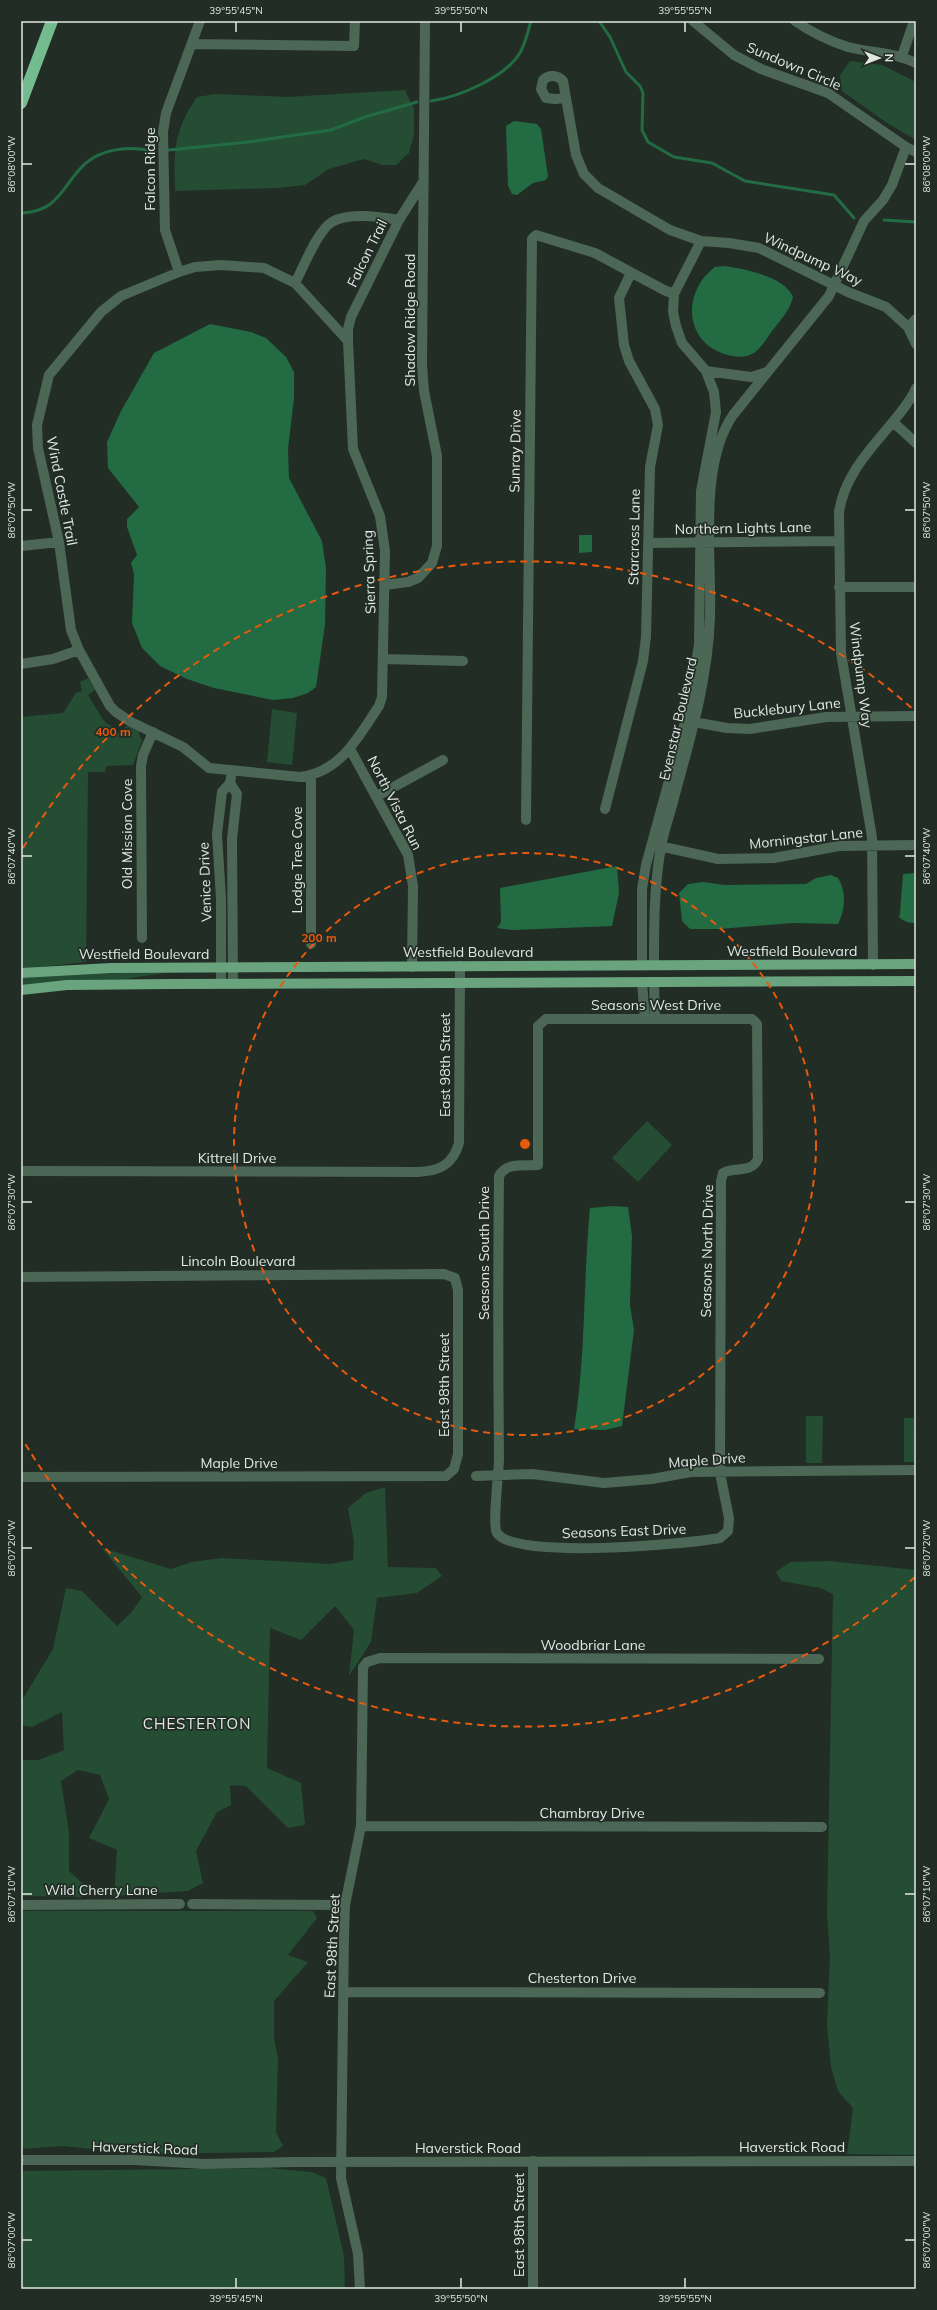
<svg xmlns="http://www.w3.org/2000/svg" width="937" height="2310" viewBox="0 0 937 2310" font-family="Mulish,sans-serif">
	<rect width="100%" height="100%" fill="#222d26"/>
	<path fill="#244d34" d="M850,61L882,65L916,82V140L887,123L842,91L840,75Z
		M405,90L414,109V135L409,153L396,165H382L364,159L329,169L305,185L277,188L175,191C174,151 173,132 197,97L216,94L287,97Z
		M88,678L95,690L88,695L104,721L120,733L126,726L138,731L142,741L133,765L106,766L105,772H88L86,962L21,969V717L63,713L76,693L82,691L80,682Z
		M272,709L297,713L292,765L267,762Z
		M170,972L126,979L78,980L21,985V978L57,974Z
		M647,1121L672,1145L638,1182L612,1158Z
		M806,1416H823L822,1463H806Z
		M904,1418H914L915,1462H904Z
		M385,1487L388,1567L436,1568L442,1576L417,1593L377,1598L371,1642L349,1676L354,1630L335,1606L301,1640L270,1628L267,1768L301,1783L305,1825L288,1828L246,1786L230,1785L231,1805L217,1812L196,1851L203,1883L188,1891L114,1896L117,1850L89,1838L109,1799L100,1775L78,1770L61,1781L69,1833V1871L89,1889L81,1897L21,1896V1760H39L64,1750L62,1712L32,1727L21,1725V1702L53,1649L66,1588L82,1591L117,1626L131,1613L142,1597L102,1548L171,1569L192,1562L222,1558L330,1564L353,1560L354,1542L348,1508L366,1493Z
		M829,1561L916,1570V2155L847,2154L853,2108L838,2091L831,2067L827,2025L830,1956L827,1914L833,1594L820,1588L781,1581L776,1572L790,1562Z
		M21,1911H313L317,1918L288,1955L308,1962L274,2001V2038L278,2059L276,2132L283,2146L274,2152L137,2154L63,2146L21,2149Z
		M267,2168L312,2172L326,2178L344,2256L345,2289H21V2171Z"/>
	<path fill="#226b43" d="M514,121L537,124L541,129L548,176L546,180L533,183L517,195L512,194L508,186L506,126Z
		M725,266C745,269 785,277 793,297C790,310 780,321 772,331C767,338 760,350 752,354C744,358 736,357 728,355C684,344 681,292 715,267Z
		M210,324L251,332L266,338L286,357L294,372V398L288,449L289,478L322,541L326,568L325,625L316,687L308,693L293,698L273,700L214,688L187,679L160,666L142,648L132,623L134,574L131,563L137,555L127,527V519L139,507L108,468L107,442L121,411L154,353Z
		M579,535H592V552L579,553Z
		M617,866L619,893L612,926L513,930L497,928L501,922L500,888Z
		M916,873V923C910,923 904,922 899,917L900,913L903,874Z
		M831,875L838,878C847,892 845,910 838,924L792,923L719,929H690L682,921L679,893L688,884L703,882L725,885L806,884L816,878Z
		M612,1206L628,1207L632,1236L630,1305L634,1330L622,1426L605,1430L574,1429C586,1356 583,1282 590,1208Z"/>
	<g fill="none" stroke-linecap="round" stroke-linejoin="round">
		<path stroke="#226b43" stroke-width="3" d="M599,21L610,37L626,72L640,86L643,93L642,130L648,142L674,157L712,163L745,181L834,195L854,218
			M431,101C459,97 507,77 521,51C526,41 528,31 531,21
			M169,150L248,142L331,130L365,117L417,102
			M21,213C55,212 60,192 79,170C97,148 129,145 155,152
			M884,220L916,222"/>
		<path stroke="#4c6755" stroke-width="10" d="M693,21L734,55L761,69L828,93L906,147L916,152
			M795,21C811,32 829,41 848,47C871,53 894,52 916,63
			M192,44L354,46L355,21
			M902,56L914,21
			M566,98L555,99L546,98L541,89L543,80C549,74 558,75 563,81L576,155L584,174L598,188L670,230L701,241L729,243L759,248L848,292L886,307L908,327L916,344
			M221,265L264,268L295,283L348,341L353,449L380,516L385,551L382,697L379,706C358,737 341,772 300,777L209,768L183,747L131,722L116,712L110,706L79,650L71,630L59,542L38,448L37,425L49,375L101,312L121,296L179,272L195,267Z
			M179,272L165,230L163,132L166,113L200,21
			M295,283C303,268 318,230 332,222C349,212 380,217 399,220
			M908,327L916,319
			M348,341V329L351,317L399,220L423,182
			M706,371L751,377L767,372
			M893,422L916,443
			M648,543L839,541
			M21,546L59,542
			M385,585L408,582L418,578L432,563L437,546V456L424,391L422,365L425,21
			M839,587H916
			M384,659L463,661
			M21,664L53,659L79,650
			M688,721L727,728L750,729L826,717L916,716
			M350,749L408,855L413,886L412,967
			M311,776V944
			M230,783L237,794L232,839L233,983
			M377,796L443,760
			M605,809L643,661L646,637L650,467L658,425L655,409L629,361L624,345L619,298L631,273
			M526,820L532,239L536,235L595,253L664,290L674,294
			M655,845L718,859L774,858L839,846L916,845
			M142,938L141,766L143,755L153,732
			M642,965V889L646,865L690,704L699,644L701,491L716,412L714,392L706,371L682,343L676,326L673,312L674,294L701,241
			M654,965C654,925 654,886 661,847C664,829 671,812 675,794C691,736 708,678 710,617C712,557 698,466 733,415L829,296L864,221L883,200L892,185L906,147
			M873,965L872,837L841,653L839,512C845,473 872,448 896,418C903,409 912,399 916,388
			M642,982L645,1019
			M654,982L655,1019
			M221,983V899L217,834L222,792L230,783L232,771
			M546,1019H752L757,1024L758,1159C751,1174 735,1166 723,1173L721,1181L720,1473L729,1518L728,1531L720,1538C687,1544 514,1560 497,1533C492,1525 499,1472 499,1458C498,1364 498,1270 499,1176C506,1162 524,1166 538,1165V1026Z
			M21,1171L418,1172C439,1171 453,1165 459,1143L460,966
			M21,1277L444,1274L455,1278L458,1290V1454L454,1469L446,1476L21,1477
			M476,1476L532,1474L604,1483L652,1479L691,1472L916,1470
			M361,1826L822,1827
			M192,1904L345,1905
			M21,1905L180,1904
			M343,1992L820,1993
			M21,2160H135L205,2164L293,2162L916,2161
			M533,2161V2289
			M360,2289L358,2254L341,2178L344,1935L345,1905L361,1826L363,1667L367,1662L380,1658L819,1659"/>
		<path stroke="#69a47f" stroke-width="10" d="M21,973L111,968L916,964
			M21,990L67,985L170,984L916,981"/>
		<path stroke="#74bc8f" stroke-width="12" d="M21,103L52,21"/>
	</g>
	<path fill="none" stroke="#e1e8e3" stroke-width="1.5" d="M236,22V32M461,22V32M685,22V32M22,164H32M905,164H915M22,510H32M905,510H915M22,856H32M905,856H915M22,1202H32M905,1202H915M22,1548H32M905,1548H915M22,1894H32M905,1894H915M22,2240H32M905,2240H915M236,2278V2288M461,2278V2288M685,2278V2288"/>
	<g fill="none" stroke="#e8590c" stroke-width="2" stroke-dasharray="7 5">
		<circle cx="525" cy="1144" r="291"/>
		<path d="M915 1577A583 583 0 0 1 23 1440M23 848A583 583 0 0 1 915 711"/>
	</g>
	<g text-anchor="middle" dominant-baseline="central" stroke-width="3.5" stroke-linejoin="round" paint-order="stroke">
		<g font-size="14" fill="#e1e8e3" stroke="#222d26">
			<text transform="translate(794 66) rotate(23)">Sundown Circle</text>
			<text transform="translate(150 169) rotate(-90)">Falcon Ridge</text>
			<text transform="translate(367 253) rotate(-64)">Falcon Trail</text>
			<text transform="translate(813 259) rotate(25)">Windpump Way</text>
			<text transform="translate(410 320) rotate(-90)">Shadow Ridge Road</text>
			<text transform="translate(515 451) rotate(-89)">Sunray Drive</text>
			<text transform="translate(62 491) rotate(79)">Wind Castle Trail</text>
			<text transform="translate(743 528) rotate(-1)">Northern Lights Lane</text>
			<text transform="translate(634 537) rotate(-89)">Starcross Lane</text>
			<text transform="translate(369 572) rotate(-92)">Sierra Spring</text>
			<text transform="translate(861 675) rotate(83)">Windpump Way</text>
			<text transform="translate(787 708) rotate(-6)">Bucklebury Lane</text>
			<text transform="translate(678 719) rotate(-77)">Evenstar Boulevard</text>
			<text transform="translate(395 803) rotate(63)">North Vista Run</text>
			<text transform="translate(127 834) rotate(-90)">Old Mission Cove</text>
			<text transform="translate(806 838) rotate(-6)">Morningstar Lane</text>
			<text transform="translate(297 860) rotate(-90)">Lodge Tree Cove</text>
			<text transform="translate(205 882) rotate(-92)">Venice Drive</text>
			<text x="792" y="951">Westfield Boulevard</text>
			<text x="468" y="952">Westfield Boulevard</text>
			<text x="144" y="954">Westfield Boulevard</text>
			<text x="656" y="1005">Seasons West Drive</text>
			<text transform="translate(445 1065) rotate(-90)">East 98th Street</text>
			<text x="237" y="1158">Kittrell Drive</text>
			<text transform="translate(707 1251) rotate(-89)">Seasons North Drive</text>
			<text transform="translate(484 1253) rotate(-90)">Seasons South Drive</text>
			<text x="238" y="1261">Lincoln Boulevard</text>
			<text transform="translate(444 1385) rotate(-90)">East 98th Street</text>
			<text transform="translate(707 1460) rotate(-4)">Maple Drive</text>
			<text x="239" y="1463">Maple Drive</text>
			<text transform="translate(624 1531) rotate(-2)">Seasons East Drive</text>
			<text x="593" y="1645">Woodbriar Lane</text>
			<text x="592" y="1813">Chambray Drive</text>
			<text x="101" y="1890">Wild Cherry Lane</text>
			<text transform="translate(332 1946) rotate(-87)">East 98th Street</text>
			<text x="582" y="1978">Chesterton Drive</text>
			<text x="792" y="2147">Haverstick Road</text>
			<text transform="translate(145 2148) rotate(2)">Haverstick Road</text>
			<text x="468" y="2148">Haverstick Road</text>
			<text transform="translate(519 2225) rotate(-90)">East 98th Street</text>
		</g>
		<g font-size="15" letter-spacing="1" fill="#e1e8e3" stroke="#222d26">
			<text x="197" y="1723">CHESTERTON</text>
		</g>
	</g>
	<circle cx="525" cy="1144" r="6" fill="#e8590c" stroke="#222d26" stroke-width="2"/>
	<g font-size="12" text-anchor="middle" font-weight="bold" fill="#e8590c" stroke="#222d26" stroke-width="3.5" stroke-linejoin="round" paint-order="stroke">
		<text x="113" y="736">400 m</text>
		<text x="319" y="942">200 m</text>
	</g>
	<rect width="937" height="2310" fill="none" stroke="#222d26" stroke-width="44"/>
	<g transform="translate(879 58) rotate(90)" stroke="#222d26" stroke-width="3" paint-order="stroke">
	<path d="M0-3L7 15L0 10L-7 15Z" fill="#e1e8e3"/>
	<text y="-6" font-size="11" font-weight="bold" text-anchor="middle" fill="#e1e8e3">N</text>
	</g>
	<rect x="22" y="22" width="893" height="2266" fill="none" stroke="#e1e8e3" stroke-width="1.5"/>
	<g font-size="10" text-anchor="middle" fill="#e1e8e3">
		<text x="236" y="14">39°55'45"N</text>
		<text x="461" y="14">39°55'50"N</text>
		<text x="685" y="14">39°55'55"N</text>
		<text transform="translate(926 164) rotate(-90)" y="4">86°08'00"W</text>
		<text transform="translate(11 164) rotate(-90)" y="4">86°08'00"W</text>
		<text transform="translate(926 510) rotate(-90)" y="4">86°07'50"W</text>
		<text transform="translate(11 510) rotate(-90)" y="4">86°07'50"W</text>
		<text transform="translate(926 856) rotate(-90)" y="4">86°07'40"W</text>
		<text transform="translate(11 856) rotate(-90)" y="4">86°07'40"W</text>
		<text transform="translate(926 1202) rotate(-90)" y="4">86°07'30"W</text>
		<text transform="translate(11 1202) rotate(-90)" y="4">86°07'30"W</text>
		<text transform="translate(926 1548) rotate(-90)" y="4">86°07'20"W</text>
		<text transform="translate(11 1548) rotate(-90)" y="4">86°07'20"W</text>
		<text transform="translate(926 1894) rotate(-90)" y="4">86°07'10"W</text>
		<text transform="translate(11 1894) rotate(-90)" y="4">86°07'10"W</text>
		<text transform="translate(11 2240) rotate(-90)" y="4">86°07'00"W</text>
		<text transform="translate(926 2240) rotate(-90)" y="4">86°07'00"W</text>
		<text x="236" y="2302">39°55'45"N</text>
		<text x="461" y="2302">39°55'50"N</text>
		<text x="685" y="2302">39°55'55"N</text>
	</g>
</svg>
